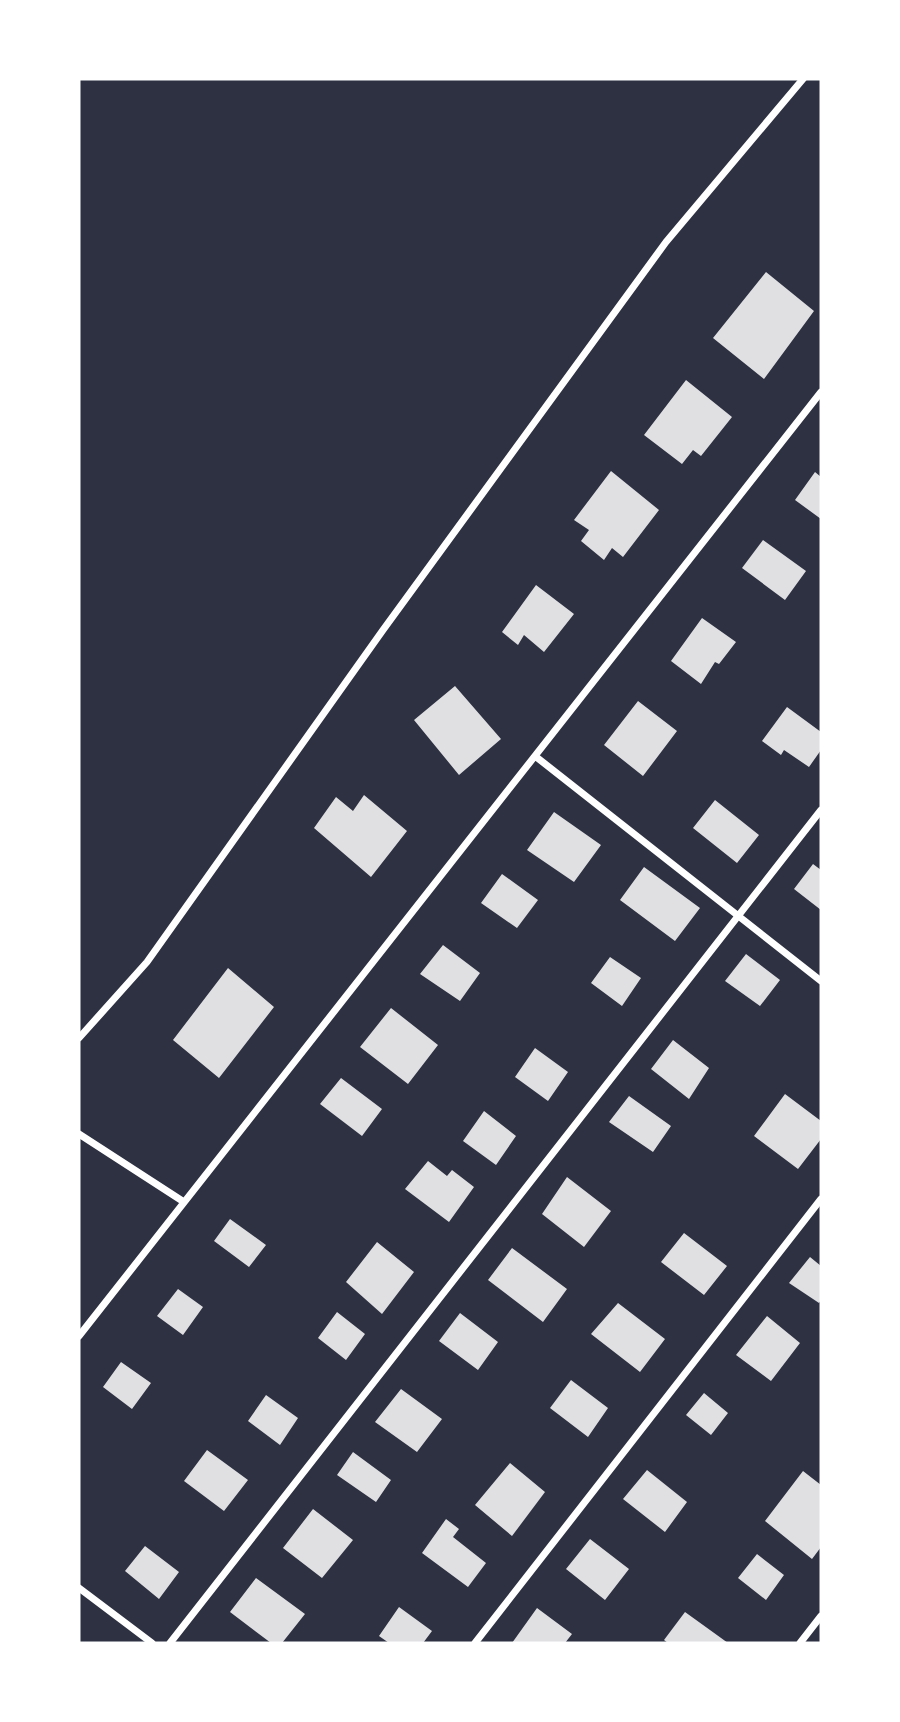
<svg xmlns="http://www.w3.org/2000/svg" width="900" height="1722" viewBox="0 0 900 1722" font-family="'DejaVu Sans',sans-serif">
	<rect width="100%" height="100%" fill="#2d3142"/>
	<path fill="#e0e0e3" d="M766,272L814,311L764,379L713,338Z
		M686,380L732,417L701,456L693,450L682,464L644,435Z
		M611,471L659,510L623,557L612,548L604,560L581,541L589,530L574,520Z
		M815,472L821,477V519L795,500Z
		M763,540L806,571L785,600L742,568Z
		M536,585L574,614L544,652L524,635L518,645L502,632Z
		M702,618L736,642L719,664L715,662L701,684L671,661Z
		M455,686L501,739L459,775L414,720Z
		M638,701L677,731L643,776L604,745Z
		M787,707L821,732V750L809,767L784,750L781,755L762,741Z
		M364,795L407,831L371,877L314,828L336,797L353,811Z
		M715,800L759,835L737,863L693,828Z
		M554,812L601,845L574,882L527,850Z
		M813,864L821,870V910L794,889Z
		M644,867L700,908L675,941L620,900Z
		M502,874L538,900L517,928L481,903Z
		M443,945L480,973L460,1001L420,974Z
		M746,954L780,980L760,1006L725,981Z
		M610,957L641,978L622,1006L591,983Z
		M228,968L274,1007L219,1078L173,1040Z
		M391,1008L438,1045L408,1084L360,1047Z
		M673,1040L709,1068L689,1099L651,1069Z
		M535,1048L568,1072L548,1101L515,1077Z
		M341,1078L382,1109L362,1136L320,1104Z
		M785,1094L821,1121V1139L798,1169L754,1136Z
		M629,1096L671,1126L653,1152L609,1122Z
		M484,1111L516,1136L496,1165L463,1141Z
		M428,1161L447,1176L452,1170L474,1187L449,1222L405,1189Z
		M567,1177L611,1211L584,1247L542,1214Z
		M230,1219L266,1245L249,1267L214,1241Z
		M684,1233L727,1266L704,1295L661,1262Z
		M377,1242L414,1272L382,1314L346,1282Z
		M512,1248L567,1289L543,1322L488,1280Z
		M810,1257L821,1266V1300L819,1303L789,1283Z
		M178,1289L203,1307L183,1335L157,1316Z
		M618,1303L665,1339L640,1372L591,1334Z
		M337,1312L365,1334L346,1360L318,1338Z
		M460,1313L498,1342L478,1370L439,1341Z
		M767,1316L800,1343L771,1381L736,1355Z
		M121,1362L151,1383L132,1409L103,1387Z
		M571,1380L608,1408L588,1437L550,1408Z
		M401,1389L442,1419L417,1452L375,1422Z
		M704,1393L728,1413L711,1435L686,1415Z
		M266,1395L298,1418L280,1445L248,1421Z
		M207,1450L248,1480L224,1511L184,1481Z
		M353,1452L391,1480L376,1502L337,1475Z
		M510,1463L545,1492L512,1536L475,1505Z
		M647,1470L687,1502L665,1532L623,1499Z
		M803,1471L821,1485V1547L812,1559L765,1521Z
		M313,1509L353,1540L322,1578L283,1548Z
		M446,1519L459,1529L453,1537L486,1563L468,1587L422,1553Z
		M590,1539L629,1569L605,1600L566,1569Z
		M145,1546L179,1572L159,1599L125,1571Z
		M757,1554L784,1575L766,1600L738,1578Z
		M256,1578L305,1614L282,1643H271L230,1612Z
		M399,1607L432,1631L423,1643H389L379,1636Z
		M537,1608L572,1634L565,1643H512Z
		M685,1612L728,1643H668L664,1640Z"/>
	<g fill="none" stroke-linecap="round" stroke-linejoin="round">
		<path stroke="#fff" stroke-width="7" d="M535,756L821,981
			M79,1038L147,962L383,630L666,242L803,79
			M79,1134L184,1202
			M79,1336L821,392
			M79,1588L152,1643
			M170,1643L821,810
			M475,1643L821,1199
			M800,1643L821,1616"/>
	</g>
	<rect width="900" height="1722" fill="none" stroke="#ffffff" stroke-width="161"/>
</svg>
